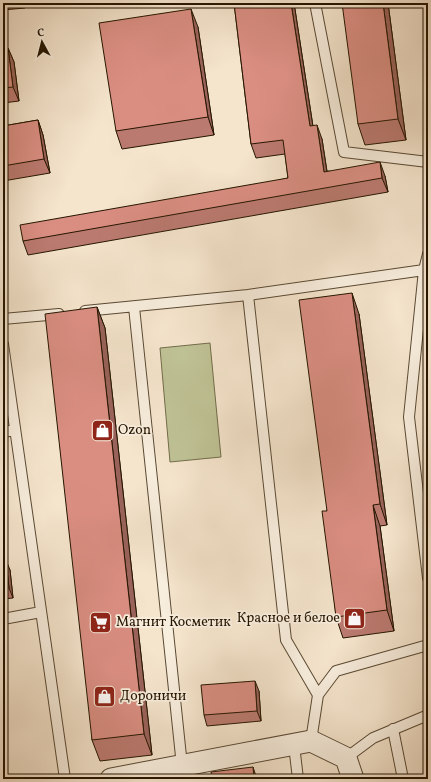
<svg xmlns="http://www.w3.org/2000/svg" width="431" height="782" viewBox="0 0 431 782" font-family="Vollkorn,serif">
	<rect width="100%" height="100%" fill="#f5e5cd"/>
	<filter id="stains"><feTurbulence type="fractalNoise" baseFrequency=".005" numOctaves="4"/><feColorMatrix values="0 0 0 0 .2 0 0 0 0 .09 0 0 0 0 .02 0 0 0 .5 -.17"/></filter>
	<radialGradient id="worn" r=".72"><stop offset=".6" stop-color="#630" stop-opacity="0"/><stop offset="1" stop-color="#630" stop-opacity=".3"/></radialGradient>
	<path fill="#bfc396" stroke="#726c4b" d="M210,343L221,457L170,462L160,348Z"/>
	<g fill="none" stroke-linecap="round" stroke-linejoin="round">
		<defs>
			<path id="service" d="M315,3L344,152L428,162
				M424,270L409,417L428,578
				M248,295L286,640L318,695
				M134,307L182,766
				M85,311L248,295L424,270L428,254
				M3,319L59,314
				M3,344L65,779
				M3,432L15,430
				M3,619L41,612
				M393,729L403,779
				M311,741L318,695L336,671L428,645
				M294,745L298,779
				M346,758L373,738L428,715"/>
			<path id="minor" d="M111,779L311,741L346,758L353,779"/>
		</defs>
		<use href="#service" stroke="#594933" stroke-width="12"/>
		<use href="#minor" stroke="#594933" stroke-width="23"/>
		<use href="#service" stroke="#f8eede" stroke-width="10"/>
		<use href="#minor" stroke="#f8eede" stroke-width="21"/>
	</g>
	<path fill="#bb7a70" stroke="#251500" d="M3,3H24L25,8L3,10Z
		M234,3H294L313,126L322,139L327,171L385,176L388,192L28,255L23,241L288,178L285,154L256,158L251,144Z
		M388,3L406,140L365,145L358,124Z
		M198,27L214,135L122,149L116,131Z
		M8,48L14,62L19,101L3,103V49Z
		M38,120L43,135L50,173L3,181V126Z
		M97,307L105,328L152,755L100,761L92,740Z
		M359,314L387,525L380,526L394,631L343,638L336,617L327,511Z
		M3,560L10,570L13,598L3,599Z
		M259,691L261,721L207,726L204,715Z"/>
	<path fill="#99635b" stroke="#251500" d="M291,3H294L315,140L310,126Z
		M383,3H388L406,140L398,119Z
		M191,9L198,27L214,135L208,117Z
		M8,48L14,62L19,101L13,87Z
		M38,120L43,135L50,173L44,159Z
		M317,125L322,139L329,186L324,172Z
		M380,162L385,176L388,192L382,178Z
		M352,293L359,314L387,525L380,504Z
		M97,307L105,328L152,755L144,734Z
		M373,505L380,526L394,631L387,610Z
		M6,560L10,570L13,598L9,588Z
		M255,681L259,691L261,721L257,711Z
		M253,767L257,779H254Z"/>
	<path fill="#da8e82" stroke="#251500" d="M234,3H291L310,126L317,125L324,172L380,162L382,178L23,241L20,225L288,178L283,140L251,144Z
		M342,3H383L398,119L358,124Z
		M191,9L208,117L116,131L99,23Z
		M8,48L13,87L3,88V49Z
		M38,120L44,159L3,166V126Z
		M352,293L380,504L373,505L387,610L336,617L322,511H327L299,300Z
		M97,307L144,734L92,740L45,314Z
		M3,560H6L9,588L3,589Z
		M255,681L257,711L204,715L201,685Z
		M253,767L254,779H212L211,772Z"/>
	<defs>
		<symbol id="shop-square" viewBox="-11 -11 22 22"><rect x="-9" y="-9" width="18" height="18" rx="4" fill="#8f2418" stroke="#f8eede"/><path d="M-5-2.5h2.3a2.7 3.5 0 0 1 5.4 0H5L5.5 6h-11ZM-1.5-2.5h3a1.5 2.3 0 0 0-3 0Z" fill="#fff"/></symbol>
		<symbol id="supermarket-square" viewBox="-11 -11 22 22"><rect x="-9" y="-9" width="18" height="18" rx="4" fill="#8f2418" stroke="#f8eede"/><path d="M-6-5.5h2.5l.6 2H6L4.5 2H-2.5L-4.4-4H-6ZM-1.5 3.2a1.3 1.3 0 1 0 .1 0ZM3 3.2a1.3 1.3 0 1 0 .1 0Z" fill="#fff"/></symbol>
	</defs>
	<g fill-rule="evenodd">
		<use href="#shop-square" x="90" y="418" width="25" height="25"/>
		<use href="#shop-square" x="342" y="606" width="25" height="25"/>
		<use href="#supermarket-square" x="88" y="610" width="25" height="25"/>
		<use href="#shop-square" x="92" y="684" width="25" height="25"/>
	</g>
	<g text-anchor="middle" dominant-baseline="central" stroke-width="3.5" stroke-linejoin="round" paint-order="stroke">
		<g font-size="14" fill="#251500" stroke="#f8eede" text-anchor="start">
			<text x="118" y="430">Ozon</text>
			<text x="340" y="618" text-anchor="end">Красное и белое</text>
			<text x="116" y="622">Магнит Косметик</text>
			<text x="120" y="696">Дороничи</text>
		</g>
	</g>
	<rect width="431" height="782" fill="none" stroke="#f5e5cd" stroke-width="16"/>
	<rect x="4" y="4" width="423" height="774" fill="none" stroke="#251500" stroke-width="2"/>
	<rect x="8" y="8" width="415" height="766" fill="none" stroke="#251500"/>
	<g transform="translate(42 42) rotate(353)" stroke="#f8eede" stroke-width="3" paint-order="stroke">
	<path d="M0-3L7 15L0 10L-7 15Z" fill="#251500"/>
	<text y="-6" font-size="11" font-weight="bold" text-anchor="middle" fill="#251500">С</text>
	</g>
	<rect width="100%" height="100%" filter="url(#stains)"/>
	<rect width="100%" height="100%" fill="url(#worn)"/>
</svg>
